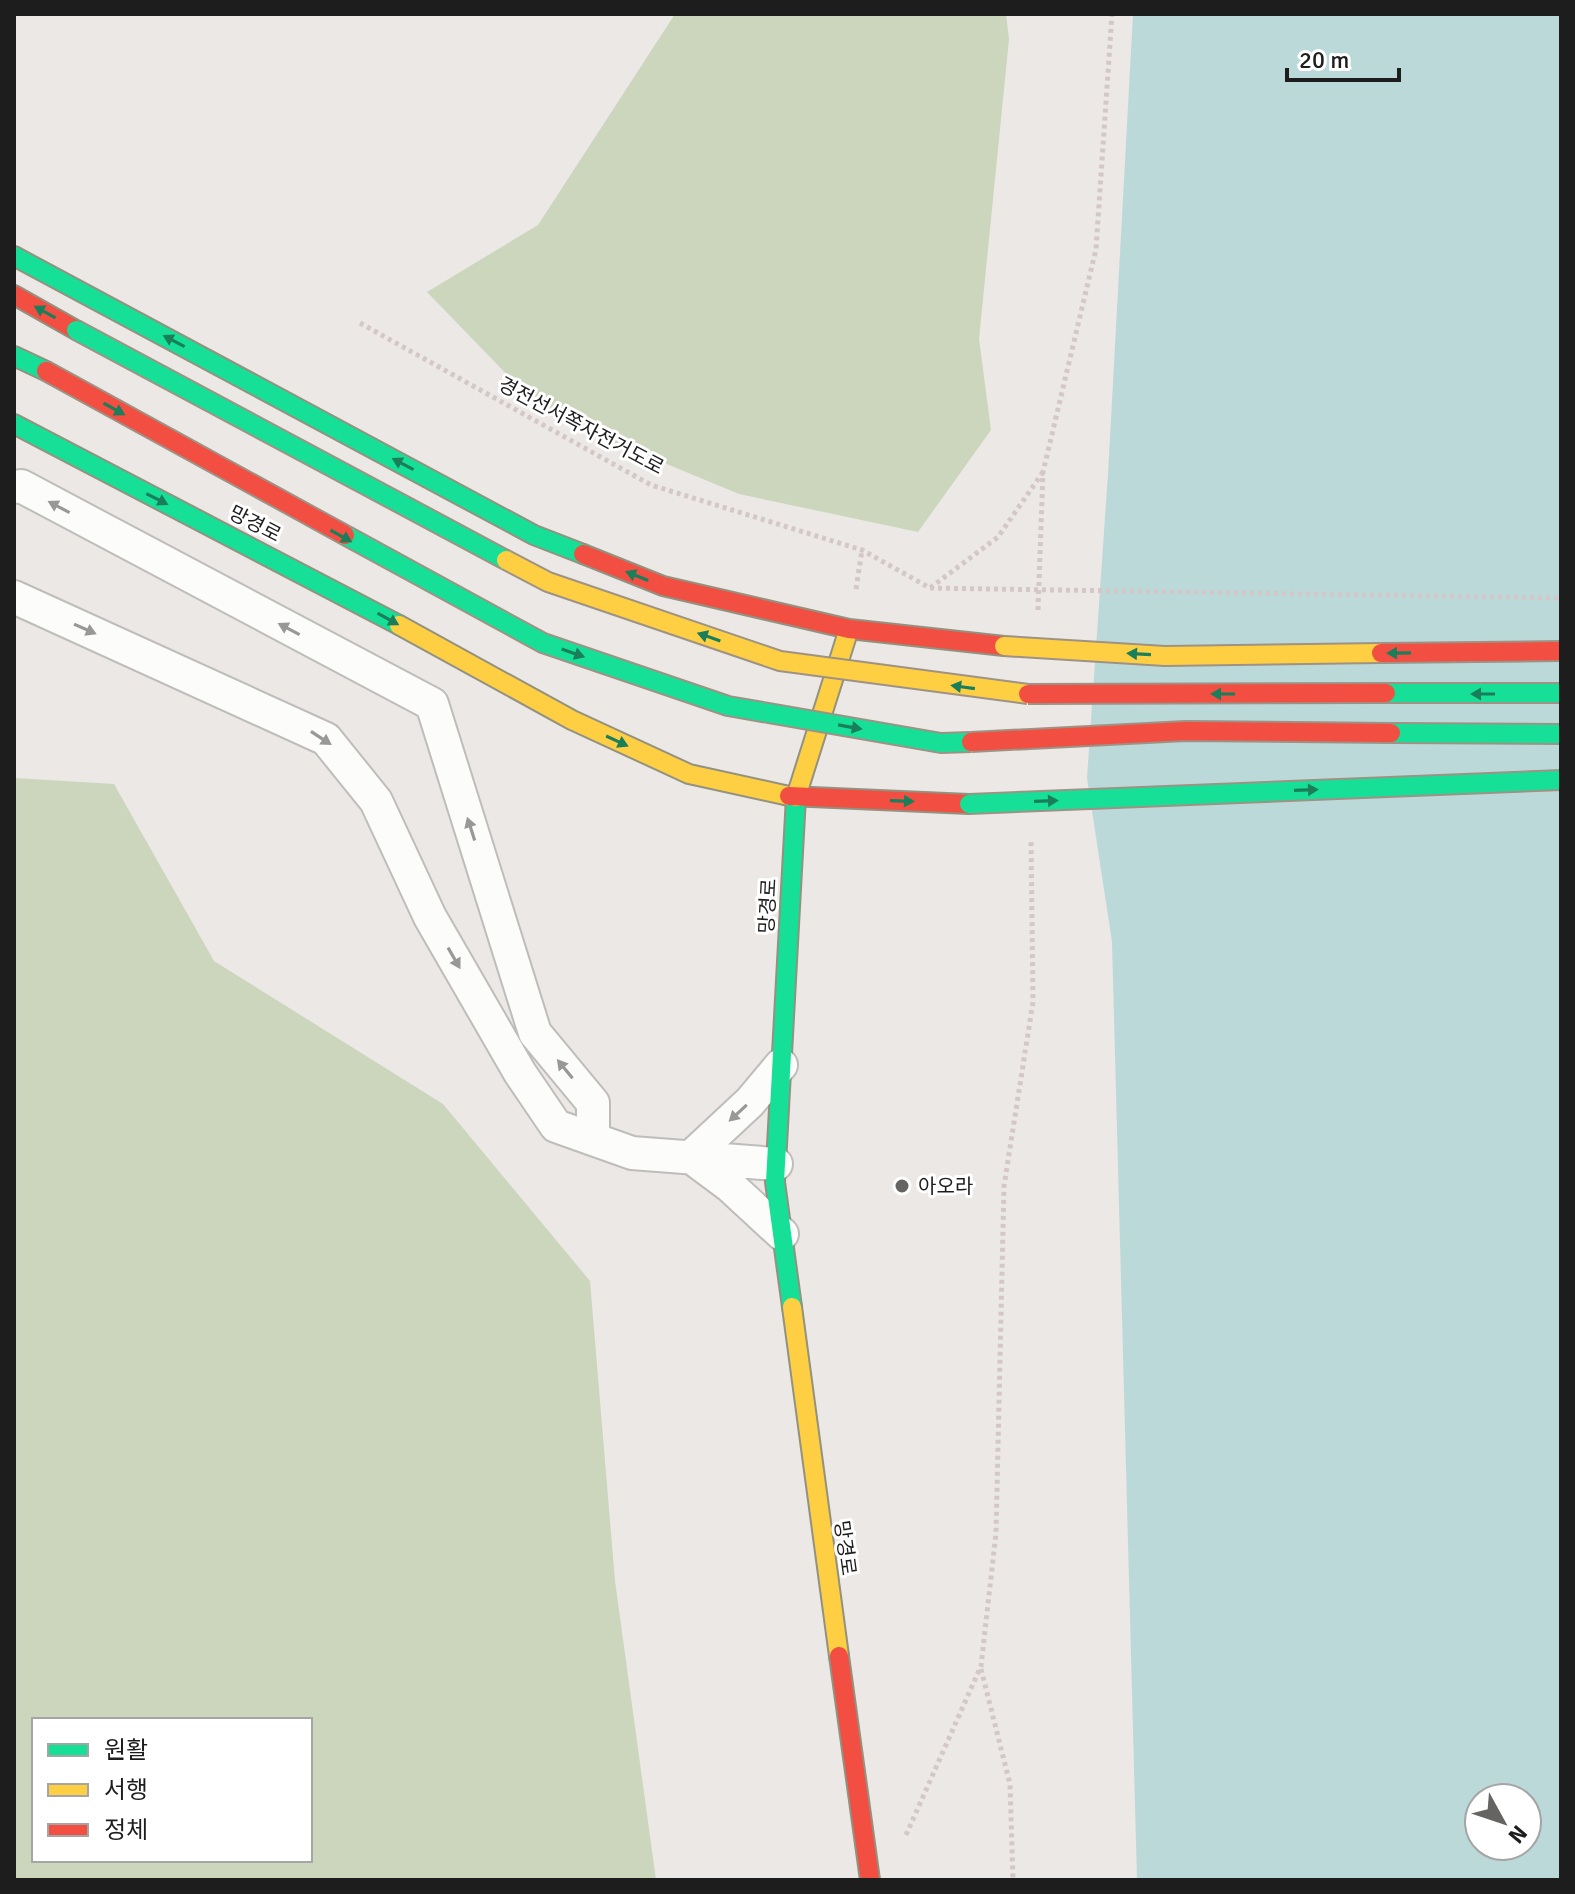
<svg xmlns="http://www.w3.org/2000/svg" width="1575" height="1894" viewBox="0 0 1575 1894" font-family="Signika,'Noto Sans KR',sans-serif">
	<rect width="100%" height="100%" fill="#ebe8e5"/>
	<path fill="#cbd6bd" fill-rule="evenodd" d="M675,14H1006L1009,39L979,339L991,430L918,532L739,494L544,413L427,292L538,225Z
		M14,778L114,784L214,961L443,1104L590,1281L615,1581L656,1880H14ZM34,1720H310V1860H34Z"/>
	<path fill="#bcd9da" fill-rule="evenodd" d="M1133,14H1561V1880H1137L1112,942L1087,778L1108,474ZM1479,1798H1527V1846H1479Z"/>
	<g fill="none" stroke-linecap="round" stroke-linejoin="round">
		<defs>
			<path id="street" d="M14,487L21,486L432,704L535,1033L593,1103V1137
				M14,597L326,739L376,801L430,917L520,1073L556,1126L632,1153L776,1164
				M781,1065L750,1102L691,1157L730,1186L782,1234"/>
			<path id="fast" d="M14,256L534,535L583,554
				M14,356L46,371
				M14,424L399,625
				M792,1307L775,1182L796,797"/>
			<path id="slow" d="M399,625L572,720L689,774L789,796
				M796,797L848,632
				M792,1307L839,1656"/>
			<path id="jam" d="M14,295L76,330
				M583,554L663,586L849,629L1004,646
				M789,796L969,804
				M839,1656L870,1880"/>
		</defs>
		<use href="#street" stroke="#bebdbc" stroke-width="36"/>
		<use href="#fast" stroke="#93917f" stroke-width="22"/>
		<use href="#slow" stroke="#93917f" stroke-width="22"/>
		<use href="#jam" stroke="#93917f" stroke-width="22"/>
		<path stroke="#d4c7c8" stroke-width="5" stroke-dasharray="4 4" stroke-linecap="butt" d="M360,323L651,485L862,550L930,588L998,537L1043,472
			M856,589L862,550
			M1038,610L1043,472L1096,249L1112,14
			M981,1669L1010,1784L1013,1880
			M906,1835L981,1666L996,1533L1004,1186L1033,1002L1031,840"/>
		<use href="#street" stroke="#fcfcfb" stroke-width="32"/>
		<use href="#fast" stroke="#16e098" stroke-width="18"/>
		<use href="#slow" stroke="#ffcf43" stroke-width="18"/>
		<use href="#jam" stroke="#f24e42" stroke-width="18"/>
		<defs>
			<path id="fast-bridge" d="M76,330L506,560
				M345,535L543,643L728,706L941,743L971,742
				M1386,693H1561
				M1391,733L1561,734
				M969,804L1561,780"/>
			<path id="slow-bridge" d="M506,560L548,582L780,661L1028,694
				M1004,646L1165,656L1381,653"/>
			<path id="jam-bridge" d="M46,371L345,535
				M1381,653L1561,651
				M1028,694L1386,693
				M971,742L1186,731L1391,733"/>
		</defs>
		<use href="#fast-bridge" stroke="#9e9285" stroke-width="22" stroke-linecap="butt"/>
		<use href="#slow-bridge" stroke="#9e9285" stroke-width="22" stroke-linecap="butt"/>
		<use href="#jam-bridge" stroke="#9e9285" stroke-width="22" stroke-linecap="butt"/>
		<path stroke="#d4c7c8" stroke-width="5" stroke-dasharray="4 4" stroke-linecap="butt" d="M930,588L1561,598"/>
		<use href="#fast-bridge" stroke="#16e098" stroke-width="18"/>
		<use href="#slow-bridge" stroke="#ffcf43" stroke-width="18"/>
		<use href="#jam-bridge" stroke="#f24e42" stroke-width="18"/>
	</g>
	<defs><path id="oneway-solid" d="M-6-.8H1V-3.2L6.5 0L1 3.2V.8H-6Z" transform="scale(2)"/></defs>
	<g fill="#1a7e5a">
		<use href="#oneway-solid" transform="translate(45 312) rotate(-151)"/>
		<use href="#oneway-solid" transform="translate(174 341) rotate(-152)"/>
		<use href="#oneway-solid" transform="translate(114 409) rotate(29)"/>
		<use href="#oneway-solid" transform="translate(403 464) rotate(-152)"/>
		<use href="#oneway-solid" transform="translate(157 499) rotate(27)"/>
		<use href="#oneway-solid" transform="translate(341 536) rotate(29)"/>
		<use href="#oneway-solid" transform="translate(637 576) rotate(-158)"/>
		<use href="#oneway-solid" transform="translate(388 619) rotate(29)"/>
		<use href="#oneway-solid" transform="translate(709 637) rotate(-161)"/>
		<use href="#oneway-solid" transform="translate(573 653) rotate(19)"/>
		<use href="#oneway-solid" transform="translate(1399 653) rotate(179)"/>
		<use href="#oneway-solid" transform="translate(1139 654) rotate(-177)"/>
		<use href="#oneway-solid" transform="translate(963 687) rotate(-172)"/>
		<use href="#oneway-solid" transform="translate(1223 694) rotate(180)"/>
		<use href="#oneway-solid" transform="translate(1483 694) rotate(180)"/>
		<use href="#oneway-solid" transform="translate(850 727) rotate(10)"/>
		<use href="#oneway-solid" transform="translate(617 741) rotate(25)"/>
		<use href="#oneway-solid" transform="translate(1306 790) rotate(-2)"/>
		<use href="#oneway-solid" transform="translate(902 801) rotate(2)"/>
		<use href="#oneway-solid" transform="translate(1046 801) rotate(-2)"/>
	</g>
	<g fill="#989897">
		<use href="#oneway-solid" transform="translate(59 507) rotate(-152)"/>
		<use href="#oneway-solid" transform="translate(85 629) rotate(24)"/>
		<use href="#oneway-solid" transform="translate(289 629) rotate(-152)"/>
		<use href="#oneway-solid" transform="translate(321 738) rotate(33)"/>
		<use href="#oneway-solid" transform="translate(471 829) rotate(-108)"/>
		<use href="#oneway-solid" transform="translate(454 958) rotate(60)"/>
		<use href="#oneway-solid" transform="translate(565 1069) rotate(-129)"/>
		<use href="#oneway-solid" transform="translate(738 1113) rotate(137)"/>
	</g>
	<circle fill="#656463" stroke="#fff" stroke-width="3" cx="902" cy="1186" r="8"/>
	<g text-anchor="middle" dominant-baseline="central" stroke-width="6" stroke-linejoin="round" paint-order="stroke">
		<g font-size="20" fill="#1d1d1d" stroke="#fff">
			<text transform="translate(581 426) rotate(28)">경전선서쪽자전거도로</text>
			<text transform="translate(255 524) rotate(27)">망경로</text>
			<text transform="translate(768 906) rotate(-87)">망경로</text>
			<text transform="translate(845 1548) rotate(82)">망경로</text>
		</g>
		<g font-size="20" fill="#1d1d1d" stroke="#fff" text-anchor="start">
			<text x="918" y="1186">아오라</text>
		</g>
	</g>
	<rect width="1575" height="1894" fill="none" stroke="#1d1d1d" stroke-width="32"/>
	<rect x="32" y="1718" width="280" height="144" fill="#ffffff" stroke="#a5a5a5" stroke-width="2"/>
	<rect x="48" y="1744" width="40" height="12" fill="#16e098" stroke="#a5a5a5" stroke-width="2"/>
	<text x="104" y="1758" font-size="24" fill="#1d1d1d">원활</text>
	<rect x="48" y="1784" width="40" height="12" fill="#ffcf43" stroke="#a5a5a5" stroke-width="2"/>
	<text x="104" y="1798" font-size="24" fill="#1d1d1d">서행</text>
	<rect x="48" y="1824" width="40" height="12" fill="#f24e42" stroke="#a5a5a5" stroke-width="2"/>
	<text x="104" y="1838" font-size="24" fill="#1d1d1d">정체</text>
	<g transform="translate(1503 1822) rotate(130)"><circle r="38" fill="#ffffff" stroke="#a5a5a5" stroke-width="2"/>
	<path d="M0-6L14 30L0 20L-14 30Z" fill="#656463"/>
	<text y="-12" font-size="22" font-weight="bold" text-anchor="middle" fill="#1d1d1d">N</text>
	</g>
	<path d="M1287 68v12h112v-12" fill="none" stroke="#1d1d1d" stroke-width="4"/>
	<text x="1299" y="68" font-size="24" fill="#1d1d1d" stroke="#ffffff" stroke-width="6" paint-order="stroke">20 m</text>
</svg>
